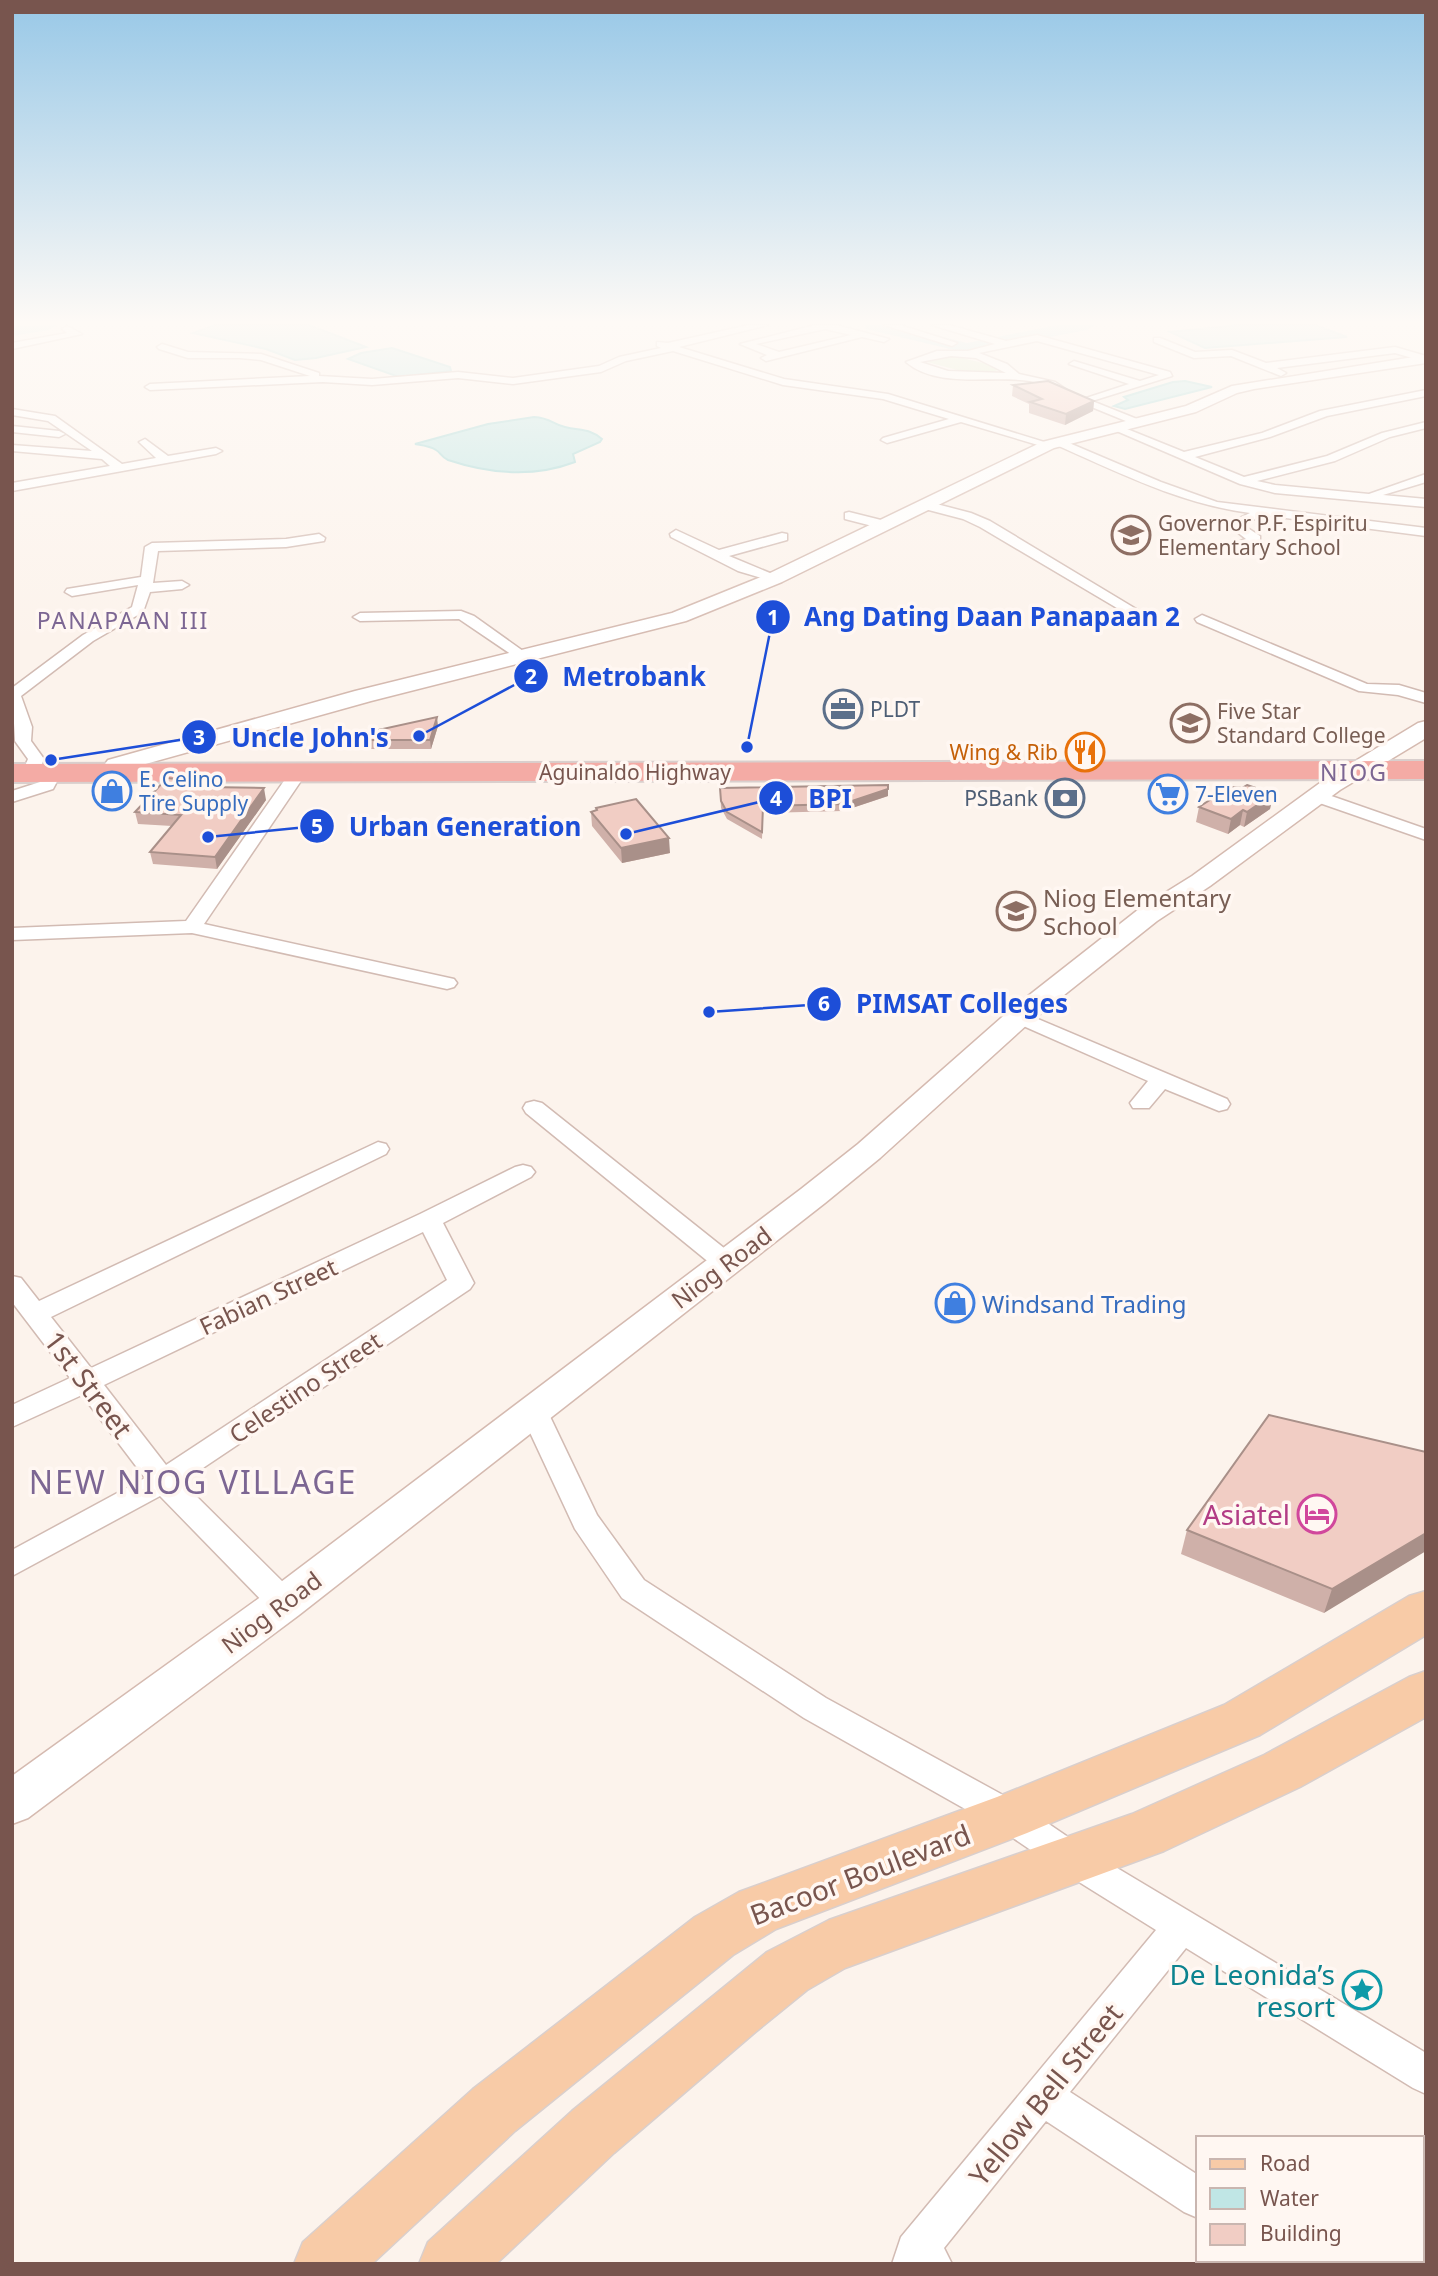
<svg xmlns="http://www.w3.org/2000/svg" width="1438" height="2276" viewBox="0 0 1438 2276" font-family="'Noto Sans',sans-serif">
	<rect width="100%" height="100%" fill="#fcf3ec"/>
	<path fill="#ddebc9" d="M950,355L1004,368L980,376L927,362Z"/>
	<path fill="#c0e6e5" stroke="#a6d8d7" stroke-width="2" d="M215,325H309L366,347L316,358L295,360L266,349L193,333Z
		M1240,325H1315L1347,337L1205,348L1170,332Z
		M392,348L450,367L451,371L399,377L348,359L361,353Z
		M1185,381L1212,387L1125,409L1114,406L1128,400L1124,397L1173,382Z
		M534,417C551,418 552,424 565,427C580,431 589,428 602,439L600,442L573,454L575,462C533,478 490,474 448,460C441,457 441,453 436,450C431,446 421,445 415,444L488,424Z"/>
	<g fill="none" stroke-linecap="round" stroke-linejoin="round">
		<path fill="#c0e6e5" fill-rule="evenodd" d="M57,325L49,330L12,336V326Z
			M864,325H896L967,343L1057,325H1095L1087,330L967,353L866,329Z"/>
		<defs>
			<path id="street" d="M749,325H768L679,347L784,379L888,394L1054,445L1048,448L961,422L887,443L881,440L883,438L949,419L883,399L783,385L673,351L626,361L601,372L513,384L458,378L372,385L323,382L150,390L145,387L150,384L310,376L261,360L240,358H188L159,349L157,347L162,344L188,352L261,354L319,373V376L372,379L458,372L513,378L599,366L619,357L661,348L657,346V342L668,343Z
				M815,325H836L889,339L884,342L862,337L766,361L761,358L767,355L740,344ZM825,329L851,335L779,352L756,344Z
				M884,325H900L957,343L952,346Z
				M932,325H949L1006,341L1037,335L1170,372L1172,376L1092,401L1142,421L1144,423L1138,426L1077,401L1129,384L1069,364L1074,361L1140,381L1159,375L1037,341L979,353L1007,364L1019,374L1055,382L1070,392V396C1057,398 1044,383 1030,381C991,375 938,389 906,362L937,351H968L995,344ZM951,356L976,358L1006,373L948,371L920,362Z
				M67,326L82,334L12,349V343L67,333L62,329Z
				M1154,338H1160L1195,352L1232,350L1266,363L1395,347L1426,356V362L1395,353L1277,368L1286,373L1281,376L1231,356L1194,358L1154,342Z
				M1426,390V396L1327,416L1270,437L1195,457L1244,477L1327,456L1382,433L1426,422V428L1390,437L1335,461L1257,481L1275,485L1369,494L1426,474V482L1383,495L1426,499V507L1275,493L1240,484L1112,429L1122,427L1184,452L1262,433L1320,411Z
				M12,409L55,416L122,464L156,458L139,442L145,439L168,456L216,448L222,451L216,454L12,491V483L110,466L102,459L12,451V445L92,451L48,421L12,415Z
				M12,426L59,431L65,434L59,437L12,432Z
				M1054,440H1062L1161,482L1217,502L1426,528V536L1263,515L1243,525L1260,536V542L1248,548H1238V542L1246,539L1227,524L1250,513C1180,504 1118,472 1054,444Z
				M925,501L971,513L990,521L1156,621L1149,625L1144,624L980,527L963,519L921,508V502Z
				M849,512L889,522L890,525L884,529L845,519V513Z
				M676,530L719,550L782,533L787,534V540L729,556L782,578L775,582L738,571L671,537L670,534Z
				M319,534L325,538L324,541L286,547L158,551L153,583L182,581L189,585L182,589L150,592L143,612L93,641L21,696L32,727L31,741L44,759L36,777H24L22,773L28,759L15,741L12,688L83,635L132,607L138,585L72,596L65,592L67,589L141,577L145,547L152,543L286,539Z
				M461,611L474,616L530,656L523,660L518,659L459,619L360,621L353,617L360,613Z
				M1202,615L1367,684L1399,685L1426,693V703L1398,695L1359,691L1197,622L1195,619Z
				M54,767L62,772L53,789L12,802V791L40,782L48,768Z
				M299,767L307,772L204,924L454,979L457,983L454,987L447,989L192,933L12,940V928L186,921L293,768Z
				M1317,791L1426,829V840L1311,800L1308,796L1311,792Z
				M1019,1011L1227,1099L1230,1104L1227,1109L1219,1111L1165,1089L1149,1108H1133L1130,1103L1148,1081L1012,1021L1009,1017L1012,1013Z
				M534,1101L542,1103L734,1256L737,1262L734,1268L725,1270L716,1268L526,1113L523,1108L526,1103Z
				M378,1142L386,1144L389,1149L386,1154L51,1317L91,1368L420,1214L515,1167L523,1165L531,1167L535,1172L531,1177L443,1223L474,1283L470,1289L182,1482L295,1594L299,1603L295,1612L284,1615L273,1612L160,1496L12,1576V1550L145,1478L82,1395L12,1427V1405L70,1378L12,1302V1276L21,1278L39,1301ZM423,1232L447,1280L166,1465L104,1385Z
				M534,1401L544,1404L597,1515L644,1580L826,1698L1021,1805L1087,1850L1426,2053V2094L1413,2088L1186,1948L1070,2092L1198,2175V2218L1184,2212L1046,2121L944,2248L952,2264H892L901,2237L1156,1930L1063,1872L997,1827L804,1718L622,1598L575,1529L520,1411L524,1404Z
				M1273,2260H1317L1318,2264H1274Z"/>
			<path id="secondary" d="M1426,355V363L1254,389L1237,393L1196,412L1054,448L782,582L686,621L371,701L124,770L119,777H103L99,772L108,760L355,691L672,613L768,574L1042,442L1186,406L1232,386Z
				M1426,721V738L1340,790L1210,886L1157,921L1029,1023L880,1158L825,1203L299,1615L28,1818L12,1824V1776L269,1591L801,1189L858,1144L1009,1011L1139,909L1192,876L1324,780L1418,723Z"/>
			<path id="primary" d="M1426,1591V1635L1260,1735L1027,1833L776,1929L733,1955L515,2131L372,2264H294L303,2242L473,2089L695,1917L739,1892L997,1797L1224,1705L1409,1596Z
				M1426,1671V1717L1300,1787L1164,1851L845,1968L807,1990L753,2034L614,2153L496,2264H419L428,2242L572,2111L767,1952L829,1920L1132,1814L1264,1755L1409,1677Z"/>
			<path id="highway" d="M1426,761V779L12,782V764Z"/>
		</defs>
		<use href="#street" stroke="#d2bbb3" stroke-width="3"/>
		<use href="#secondary" stroke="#d5bab0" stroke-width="3"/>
		<use href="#primary" stroke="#d9cfcd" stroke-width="3"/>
		<use href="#highway" stroke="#d9cfcd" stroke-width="4"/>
		<use href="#street" fill="#fff" fill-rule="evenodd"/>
		<use href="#secondary" fill="#fff" fill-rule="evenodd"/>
		<use href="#primary" fill="#f8cba7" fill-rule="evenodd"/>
		<use href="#highway" fill="#f4aba5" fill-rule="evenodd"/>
	</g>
	<path fill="#cfb0a9" d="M1013,385L1094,401L1093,411L1065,425L1029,413V404L1012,396Z
		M438,726L431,749H371L369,732Z
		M209,783L210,787L266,800L217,869L153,864L150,852L172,826L138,824L135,812Z
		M720,788L888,796L843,811L763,813L762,839L727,819L721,808Z
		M1242,788L1273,794L1270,809L1244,827L1240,825L1228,834L1196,822L1199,807Z
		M596,808L670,853L622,863L592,826L591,812L596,811Z
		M1426,1452L1324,1613L1181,1554L1187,1530Z"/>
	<path fill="#a99089" d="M1094,401L1093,411L1065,425L1066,414Z
		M437,717L438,726L431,749L430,740Z
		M264,788L266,800L217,869L215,857Z
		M888,789V796L843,811V804Z
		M1273,794L1270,809L1244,827L1247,812Z
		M1243,810L1240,825L1228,834L1231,819Z
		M669,838L670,853L622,863L621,848Z
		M1426,1533V1551L1324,1613L1332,1589Z"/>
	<path fill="#f1cdc4" stroke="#a99089" stroke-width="2" d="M1048,381L1094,401L1066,414L1030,402L1042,399L1013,385Z
		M437,717L430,740H370L369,732Z
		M167,778L209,783L206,787L264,788L215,857L150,852L181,815L135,812Z
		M888,785V789L843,804L763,806L762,832L727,812L721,801L720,788Z
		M1247,785L1273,794L1247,812L1243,810L1231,819L1199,807L1230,787L1242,788Z
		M636,799L669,838L621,848L591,812L597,810L596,808Z
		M1269,1415L1426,1452V1533L1332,1589L1187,1530Z"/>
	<linearGradient id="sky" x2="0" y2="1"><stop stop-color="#98c8e7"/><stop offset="0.5" stop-color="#fefaf6"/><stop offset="1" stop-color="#fefaf6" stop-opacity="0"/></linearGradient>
	<rect width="1438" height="644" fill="url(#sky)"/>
	<defs>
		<symbol id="school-ring" viewBox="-11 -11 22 22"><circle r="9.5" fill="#fff7f2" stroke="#8d6e63" stroke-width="1.5"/><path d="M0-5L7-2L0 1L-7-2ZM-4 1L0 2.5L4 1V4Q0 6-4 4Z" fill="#8d6e63"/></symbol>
		<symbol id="office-ring" viewBox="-11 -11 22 22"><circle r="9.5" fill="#fff7f2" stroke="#5c6f8a" stroke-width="1.5"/><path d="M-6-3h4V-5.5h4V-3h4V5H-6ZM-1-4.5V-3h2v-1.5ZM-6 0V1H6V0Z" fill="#5c6f8a"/></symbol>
		<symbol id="university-ring" viewBox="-11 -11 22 22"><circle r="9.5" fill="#fff7f2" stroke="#8d6e63" stroke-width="1.5"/><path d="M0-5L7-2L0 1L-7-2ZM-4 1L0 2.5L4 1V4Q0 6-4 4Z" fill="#8d6e63"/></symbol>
		<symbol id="restaurant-ring" viewBox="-11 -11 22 22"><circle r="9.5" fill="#fff7f2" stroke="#e8710a" stroke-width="1.5"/><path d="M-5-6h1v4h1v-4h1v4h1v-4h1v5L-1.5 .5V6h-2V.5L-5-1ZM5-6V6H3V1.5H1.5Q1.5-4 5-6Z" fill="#e8710a"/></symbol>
		<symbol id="shop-ring" viewBox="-11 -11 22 22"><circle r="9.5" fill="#fff7f2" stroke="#3f7fe0" stroke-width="1.5"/><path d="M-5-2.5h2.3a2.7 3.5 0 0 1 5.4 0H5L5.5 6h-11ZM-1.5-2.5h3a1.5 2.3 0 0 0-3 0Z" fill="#3f7fe0"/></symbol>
		<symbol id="supermarket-ring" viewBox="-11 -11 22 22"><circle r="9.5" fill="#fff7f2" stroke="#3f7fe0" stroke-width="1.5"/><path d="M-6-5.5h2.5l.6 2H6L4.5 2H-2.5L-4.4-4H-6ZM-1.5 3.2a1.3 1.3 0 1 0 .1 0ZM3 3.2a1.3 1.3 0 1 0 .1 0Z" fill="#3f7fe0"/></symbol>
		<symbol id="bank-ring" viewBox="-11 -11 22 22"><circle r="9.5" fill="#fff7f2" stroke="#5c6f8a" stroke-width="1.5"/><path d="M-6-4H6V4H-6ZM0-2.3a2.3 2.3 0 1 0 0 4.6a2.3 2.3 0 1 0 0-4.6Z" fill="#5c6f8a"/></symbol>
		<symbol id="hotel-ring" viewBox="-11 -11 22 22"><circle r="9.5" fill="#fff7f2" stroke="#d1479c" stroke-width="1.5"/><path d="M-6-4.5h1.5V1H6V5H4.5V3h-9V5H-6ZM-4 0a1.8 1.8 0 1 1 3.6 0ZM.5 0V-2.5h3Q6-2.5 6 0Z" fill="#d1479c"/></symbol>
		<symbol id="sight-ring" viewBox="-11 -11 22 22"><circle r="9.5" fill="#fff7f2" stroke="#0f9aa8" stroke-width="1.5"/><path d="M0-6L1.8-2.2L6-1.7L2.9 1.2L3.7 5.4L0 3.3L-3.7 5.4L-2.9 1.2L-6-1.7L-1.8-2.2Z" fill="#0f9aa8"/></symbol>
	</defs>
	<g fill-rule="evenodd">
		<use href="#school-ring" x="1109" y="513" width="44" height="44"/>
		<use href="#office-ring" x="821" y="687" width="44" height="44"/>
		<use href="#university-ring" x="1168" y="701" width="44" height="44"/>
		<use href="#restaurant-ring" x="1063" y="730" width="44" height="44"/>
		<use href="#shop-ring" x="90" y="769" width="44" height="44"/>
		<use href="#supermarket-ring" x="1146" y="772" width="44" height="44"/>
		<use href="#bank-ring" x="1043" y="776" width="44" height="44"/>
		<use href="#school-ring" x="994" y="889" width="44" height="44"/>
		<use href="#shop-ring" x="933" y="1281" width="44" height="44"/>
		<use href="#hotel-ring" x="1295" y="1492" width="44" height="44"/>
		<use href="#sight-ring" x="1340" y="1968" width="44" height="44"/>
	</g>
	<g text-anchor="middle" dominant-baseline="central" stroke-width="7" stroke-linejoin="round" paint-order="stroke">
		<g font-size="21" fill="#785e54" stroke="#fff7f2" text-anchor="start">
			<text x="1158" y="523">Governor P.F. Espiritu<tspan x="1158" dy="24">Elementary School</tspan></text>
			<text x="1217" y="711">Five Star<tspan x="1217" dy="24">Standard College</tspan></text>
		</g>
		<g font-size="21" fill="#4e5e75" stroke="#fff7f2" text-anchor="start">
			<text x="870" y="709">PLDT</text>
			<text x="1038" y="798" text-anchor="end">PSBank</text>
		</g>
		<g font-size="21" fill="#c56008" stroke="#fff7f2" text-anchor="end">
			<text x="1058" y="752">Wing &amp; Rib</text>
		</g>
		<g font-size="21" fill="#78554e" stroke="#fff7f2">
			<text x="635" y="772">Aguinaldo Highway</text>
		</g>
		<g font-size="21" fill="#366cbe" stroke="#fff7f2" text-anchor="start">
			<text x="139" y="779">E. Celino<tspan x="139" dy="24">Tire Supply</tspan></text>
			<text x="1195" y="794">7-Eleven</text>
		</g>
		<g font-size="23" letter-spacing="2" fill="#7c6693" stroke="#fff7f2">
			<text x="123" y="620">PANAPAAN III</text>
			<text x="1354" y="772">NIOG</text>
		</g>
		<g font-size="24" fill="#785e54" stroke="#fff7f2" text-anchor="start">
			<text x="1043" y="897">Niog Elementary<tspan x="1043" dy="28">School</tspan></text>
		</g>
		<g font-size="24" fill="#78554e" stroke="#fff7f2">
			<text transform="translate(721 1267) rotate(-37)">Niog Road</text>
			<text transform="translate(268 1296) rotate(-25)">Fabian Street</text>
			<text transform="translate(305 1387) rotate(-34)">Celestino Street</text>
			<text transform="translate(271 1612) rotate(-37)">Niog Road</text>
		</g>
		<g font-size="24" fill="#366cbe" stroke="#fff7f2" text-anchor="start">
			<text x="982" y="1303">Windsand Trading</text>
		</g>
		<g font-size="28" fill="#78554e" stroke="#fff7f2">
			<text transform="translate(89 1384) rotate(53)">1st Street</text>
			<text transform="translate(860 1874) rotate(-21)">Bacoor Boulevard</text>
			<text transform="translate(1045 2094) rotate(-51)">Yellow Bell Street</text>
		</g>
		<g font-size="28" fill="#b23c85" stroke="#fff7f2" text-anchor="end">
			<text x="1290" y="1514">Asiatel</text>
		</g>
		<g font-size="28" fill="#0d838f" stroke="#fff7f2" text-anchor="end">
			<text x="1335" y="1974">De Leonida’s<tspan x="1335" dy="32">resort</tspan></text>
		</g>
		<g font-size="32" letter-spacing="2" fill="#7c6693" stroke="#fff7f2">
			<text x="193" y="1481">NEW NIOG VILLAGE</text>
		</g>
	</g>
	<path fill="none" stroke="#1d4ed8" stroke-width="2.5" d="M747 747L773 617M419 736L531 676M51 760L199 737M626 834L776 798M208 837L317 826M709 1012L824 1004"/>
	<g fill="#1d4ed8" stroke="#fff7f2" stroke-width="2.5">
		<circle cx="747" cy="747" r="7"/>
		<circle cx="419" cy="736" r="7"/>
		<circle cx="51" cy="760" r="7"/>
		<circle cx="626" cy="834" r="7"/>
		<circle cx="208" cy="837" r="7"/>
		<circle cx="709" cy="1012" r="7"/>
		<circle cx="773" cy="617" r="18"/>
		<circle cx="531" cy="676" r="18"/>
		<circle cx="199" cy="737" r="18"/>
		<circle cx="776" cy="798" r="18"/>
		<circle cx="317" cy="826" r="18"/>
		<circle cx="824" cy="1004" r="18"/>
	</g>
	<g font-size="21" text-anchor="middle" font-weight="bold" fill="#fff">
		<text x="773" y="625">1</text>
		<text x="531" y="684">2</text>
		<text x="199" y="745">3</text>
		<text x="776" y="806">4</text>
		<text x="317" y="834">5</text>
		<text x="824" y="1011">6</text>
	</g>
	<g font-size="26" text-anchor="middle" font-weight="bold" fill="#1d4ed8" stroke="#fff7f2" stroke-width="7" stroke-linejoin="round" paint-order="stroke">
		<text x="992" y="626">Ang Dating Daan Panapaan 2</text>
		<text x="634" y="686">Metrobank</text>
		<text x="310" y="747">Uncle John's</text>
		<text x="830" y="808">BPI</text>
		<text x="465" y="836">Urban Generation</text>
		<text x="962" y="1013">PIMSAT Colleges</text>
	</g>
	<rect width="1438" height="2276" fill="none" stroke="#78554e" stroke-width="28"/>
	<rect x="1196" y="2136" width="228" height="126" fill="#fff7f2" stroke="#c9b6b0" stroke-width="2"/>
	<rect x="1210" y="2159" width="35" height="10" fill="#f8cba7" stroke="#c9b6b0" stroke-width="2"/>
	<text x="1260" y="2171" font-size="21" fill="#78554e">Road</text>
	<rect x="1210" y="2188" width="35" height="21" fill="#c0e6e5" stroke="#c9b6b0" stroke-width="2"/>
	<text x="1260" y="2206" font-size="21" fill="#78554e">Water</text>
	<rect x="1210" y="2224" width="35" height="21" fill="#f1cdc4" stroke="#c9b6b0" stroke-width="2"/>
	<text x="1260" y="2241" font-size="21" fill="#78554e">Building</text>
</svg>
